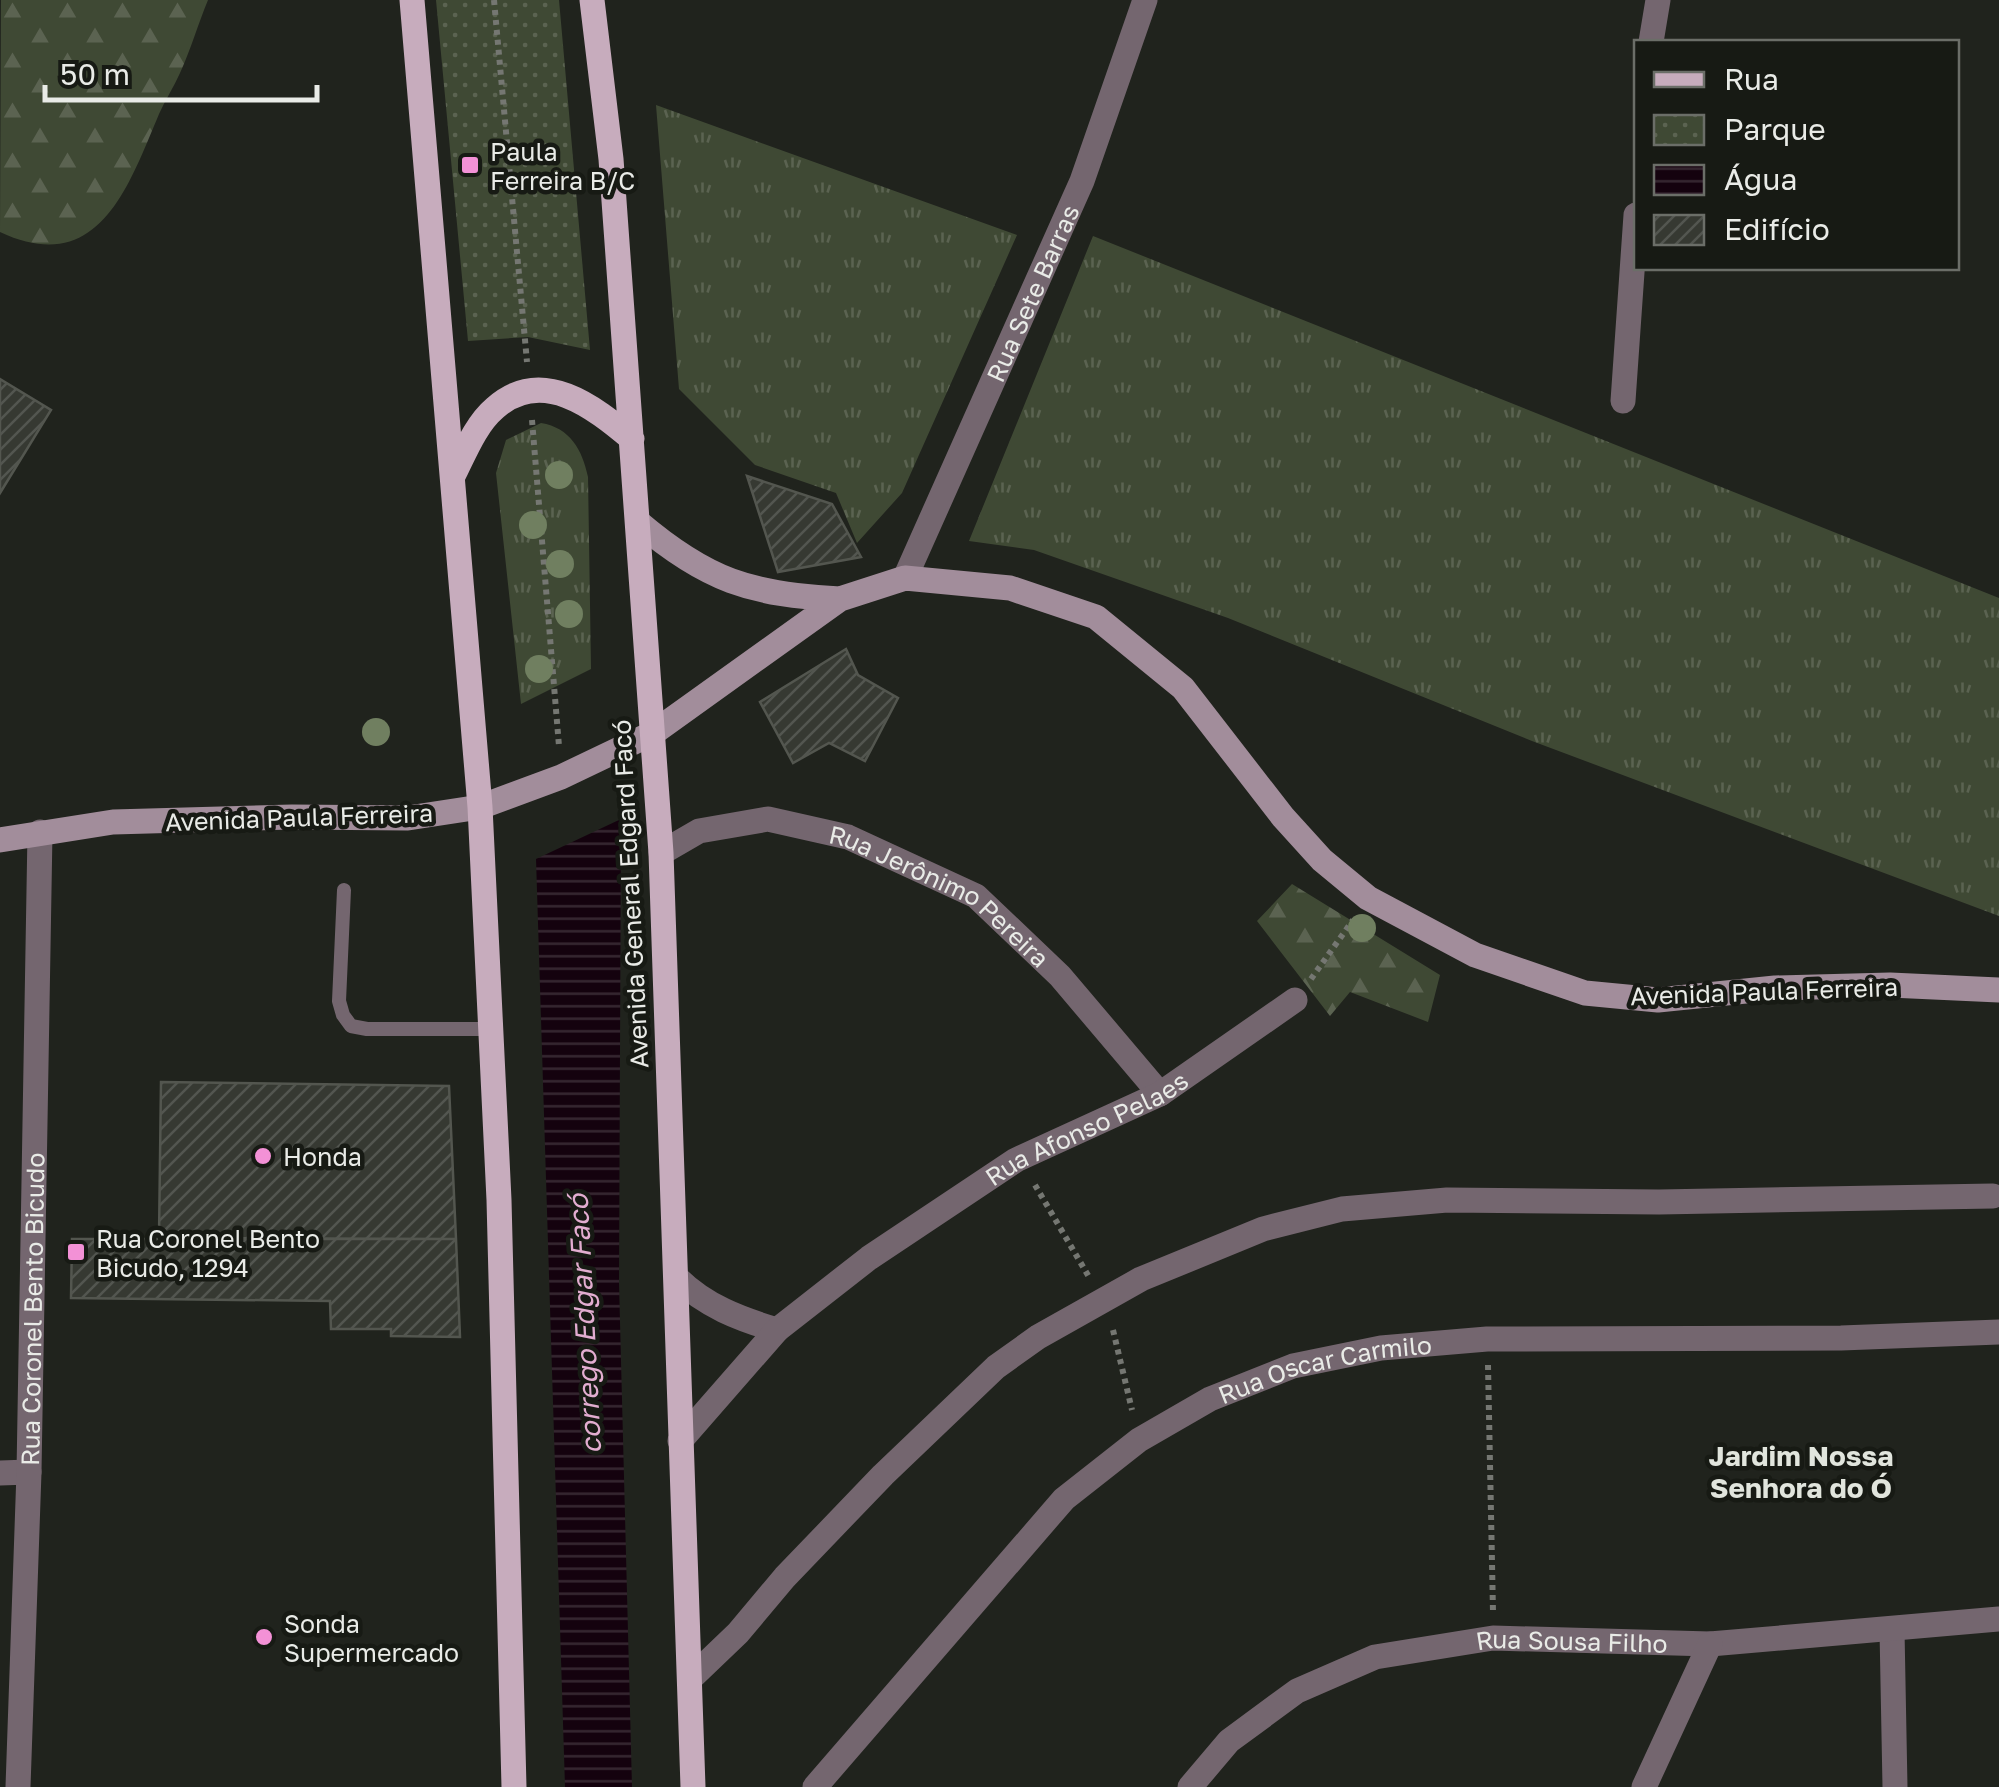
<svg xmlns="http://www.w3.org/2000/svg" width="1999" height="1787" viewBox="0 0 1999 1787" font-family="'Golos Text',sans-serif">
	<defs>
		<pattern id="grass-tufts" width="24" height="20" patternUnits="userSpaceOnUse" patternTransform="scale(2.5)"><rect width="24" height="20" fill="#3f4934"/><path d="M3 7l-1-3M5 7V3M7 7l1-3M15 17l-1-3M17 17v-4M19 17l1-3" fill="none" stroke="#5b6351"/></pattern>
		<pattern id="forest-firs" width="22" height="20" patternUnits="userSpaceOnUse" patternTransform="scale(2.5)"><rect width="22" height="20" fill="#3f4934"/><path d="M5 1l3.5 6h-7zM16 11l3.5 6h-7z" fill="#5b6351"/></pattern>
		<pattern id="park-dots" width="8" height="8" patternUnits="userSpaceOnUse" patternTransform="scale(2.5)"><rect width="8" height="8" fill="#3f4934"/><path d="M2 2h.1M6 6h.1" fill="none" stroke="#5b6351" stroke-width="1.8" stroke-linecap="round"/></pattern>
		<pattern id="water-rules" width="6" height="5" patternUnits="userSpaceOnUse" patternTransform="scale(2.5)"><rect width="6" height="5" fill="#14020e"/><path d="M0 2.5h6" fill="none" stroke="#362731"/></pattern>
		<pattern id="building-hatch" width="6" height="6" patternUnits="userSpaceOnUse" patternTransform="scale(2.5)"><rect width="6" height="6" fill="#363932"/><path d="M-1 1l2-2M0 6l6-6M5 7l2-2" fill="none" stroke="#535650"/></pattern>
	</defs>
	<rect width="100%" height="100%" fill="#20231d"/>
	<path fill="url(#grass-tufts)" d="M656,105L1017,235L902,493L857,543L836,493L755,465L679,389Z
		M1093,236L1999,598V916L1532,741L1228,618L1034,550L969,541Z
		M541,423C570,428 582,449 588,477L591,669L521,704L496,473L506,440Z"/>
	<path fill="url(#forest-firs)" d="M1,0H208C198,24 191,49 180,73C174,87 165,100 159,114C128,188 98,278 0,232Z
		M1292,884L1440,975L1428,1022L1350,992L1330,1016L1257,921Z"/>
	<path fill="url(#park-dots)" d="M436,0H559L590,350L528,337L468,341Z"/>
	<path fill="url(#water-rules)" d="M621,819L619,1283L632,1787H565L536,859Z"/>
	<path fill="url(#building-hatch)" stroke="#53564f" stroke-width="2.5" d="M0,379L51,410L0,493Z
		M747,476L832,504L861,557L778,572Z
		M846,649L858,675L898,698L865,761L829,743L793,763L760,702Z
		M161,1082L449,1086L456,1239L159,1238Z
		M72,1239H456L460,1337L391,1336V1329H331L330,1301L71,1298Z"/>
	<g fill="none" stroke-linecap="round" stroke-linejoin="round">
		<path stroke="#757772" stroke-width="6" stroke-dasharray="5 5" stroke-linecap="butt" d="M494,0L527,362
			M532,420L559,746
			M1311,979L1353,920
			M1035,1185L1089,1277
			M1113,1330L1132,1410
			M1488,1365L1493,1612"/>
		<path stroke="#74666f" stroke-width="14" d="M344,890L339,1001L343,1015L351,1026L367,1029H493"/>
		<g stroke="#74666f" stroke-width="25">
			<path d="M1651,42L1658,0"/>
			<path d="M1623,401L1636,215"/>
			<path id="s1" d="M905,578L1082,181L1145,0"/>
			<path id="s2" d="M661,853L699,831L768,819L848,837L976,896L1060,976L1160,1094"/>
			<path d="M677,1278C705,1306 740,1319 777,1330"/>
			<path id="s3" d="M680,1441L777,1330L869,1258L1016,1160L1160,1094L1295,1000"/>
			<path d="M0,1473L29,1472"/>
			<path d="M1892,1630L1895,1787"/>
			<path d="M691,1678L738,1633L785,1577L883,1475L996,1367L1038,1337L1141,1279L1263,1229L1342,1209L1447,1200L1659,1202L1993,1196"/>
			<path id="s4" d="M18,1787L29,1472L40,832"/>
			<path id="s5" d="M815,1787L1064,1499L1139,1440L1210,1399L1293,1366L1381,1348L1487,1339L1841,1338L1999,1332"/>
			<path id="s6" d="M1190,1787L1229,1741L1297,1691L1375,1657L1493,1638L1710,1644L1999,1619"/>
			<path d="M1644,1787L1710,1644"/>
		</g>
		<path stroke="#a28d9b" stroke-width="25" d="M638,522C706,580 751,595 840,599
			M0,840L113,822L292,817L408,818L480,807L561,777L653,733L840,599L905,578L1010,588L1096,617L1183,688L1283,817L1322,860L1368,898L1475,955L1585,993L1658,1000L1775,988L1890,985L1999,990"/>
		<path stroke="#c7acbd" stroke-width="25" d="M412,0L480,807L499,1200L514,1787
			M592,0L611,159L661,853L693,1787
			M454,474C465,452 476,424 495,408C542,366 594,407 632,439"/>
	</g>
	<g fill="#707f60">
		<circle cx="559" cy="475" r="14"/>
		<circle cx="533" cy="525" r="14"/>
		<circle cx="560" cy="564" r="14"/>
		<circle cx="569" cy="614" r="14"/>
		<circle cx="539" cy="669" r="14"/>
		<circle cx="376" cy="732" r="14"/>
		<circle cx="1362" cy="928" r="14"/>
	</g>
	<g fill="#f391d6" stroke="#171a14" stroke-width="4">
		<rect x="460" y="155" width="20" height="20" rx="5"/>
		<circle cx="263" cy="1156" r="10"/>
		<rect x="66" y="1242" width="20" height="20" rx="5"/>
		<circle cx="264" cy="1637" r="10"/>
	</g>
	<g text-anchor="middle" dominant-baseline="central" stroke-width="9" stroke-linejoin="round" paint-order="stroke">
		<g font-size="25" fill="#e9ebe7" stroke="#171a14" text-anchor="start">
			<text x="490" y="151">Paula<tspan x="490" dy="29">Ferreira B/C</tspan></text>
			<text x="283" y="1156">Honda</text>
			<text x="96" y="1238">Rua Coronel Bento<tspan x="96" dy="29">Bicudo, 1294</tspan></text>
			<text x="284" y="1623">Sonda<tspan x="284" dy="29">Supermercado</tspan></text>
		</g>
		<g font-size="25" fill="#e9ebe7" stroke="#171a14">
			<text stroke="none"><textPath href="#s1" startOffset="312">Rua Sete Barras</textPath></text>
			<text transform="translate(299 817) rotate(-2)">Avenida Paula Ferreira</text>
			<text transform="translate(630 894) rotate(-93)">Avenida General Edgard Facó</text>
			<text stroke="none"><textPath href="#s2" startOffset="305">Rua Jerônimo Pereira</textPath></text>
			<text transform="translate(1764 991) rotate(-2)">Avenida Paula Ferreira</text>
			<text stroke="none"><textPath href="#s3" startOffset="518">Rua Afonso Pelaes</textPath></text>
			<text stroke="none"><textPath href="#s4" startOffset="478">Rua Coronel Bento Bicudo</textPath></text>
			<text stroke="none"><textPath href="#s5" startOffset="678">Rua Oscar Carmilo</textPath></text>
			<text stroke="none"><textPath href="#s6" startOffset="428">Rua Sousa Filho</textPath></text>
		</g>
		<g font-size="28" font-style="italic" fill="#e2add0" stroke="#171a14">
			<text transform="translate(584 1324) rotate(-93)">corrego Edgar Facó</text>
		</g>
		<g font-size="28" font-weight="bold" fill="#e1e5dd" stroke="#171a14">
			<text x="1801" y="1455">Jardim Nossa<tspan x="1801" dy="32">Senhora do Ó</tspan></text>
		</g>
	</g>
	<rect x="1634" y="40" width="325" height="230" fill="#171a14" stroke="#6b6e68" stroke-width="2.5"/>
	<rect x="1654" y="72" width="50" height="15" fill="#c7acbd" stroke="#6b6e68" stroke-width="2.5"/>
	<text x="1724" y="90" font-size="30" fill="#e9ebe7">Rua</text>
	<rect x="1654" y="115" width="50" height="30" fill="url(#park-dots)" stroke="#6b6e68" stroke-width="2.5"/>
	<text x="1724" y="140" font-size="30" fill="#e9ebe7">Parque</text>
	<rect x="1654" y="165" width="50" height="30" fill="url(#water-rules)" stroke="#6b6e68" stroke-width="2.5"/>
	<text x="1724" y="190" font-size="30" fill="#e9ebe7">Água</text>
	<rect x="1654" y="215" width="50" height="30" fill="url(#building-hatch)" stroke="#6b6e68" stroke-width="2.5"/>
	<text x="1724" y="240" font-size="30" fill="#e9ebe7">Edifício</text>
	<path d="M45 85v15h272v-15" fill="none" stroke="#e9ebe7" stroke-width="5"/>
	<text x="60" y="85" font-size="30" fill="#e9ebe7" stroke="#171a14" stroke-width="8" paint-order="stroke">50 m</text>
</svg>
